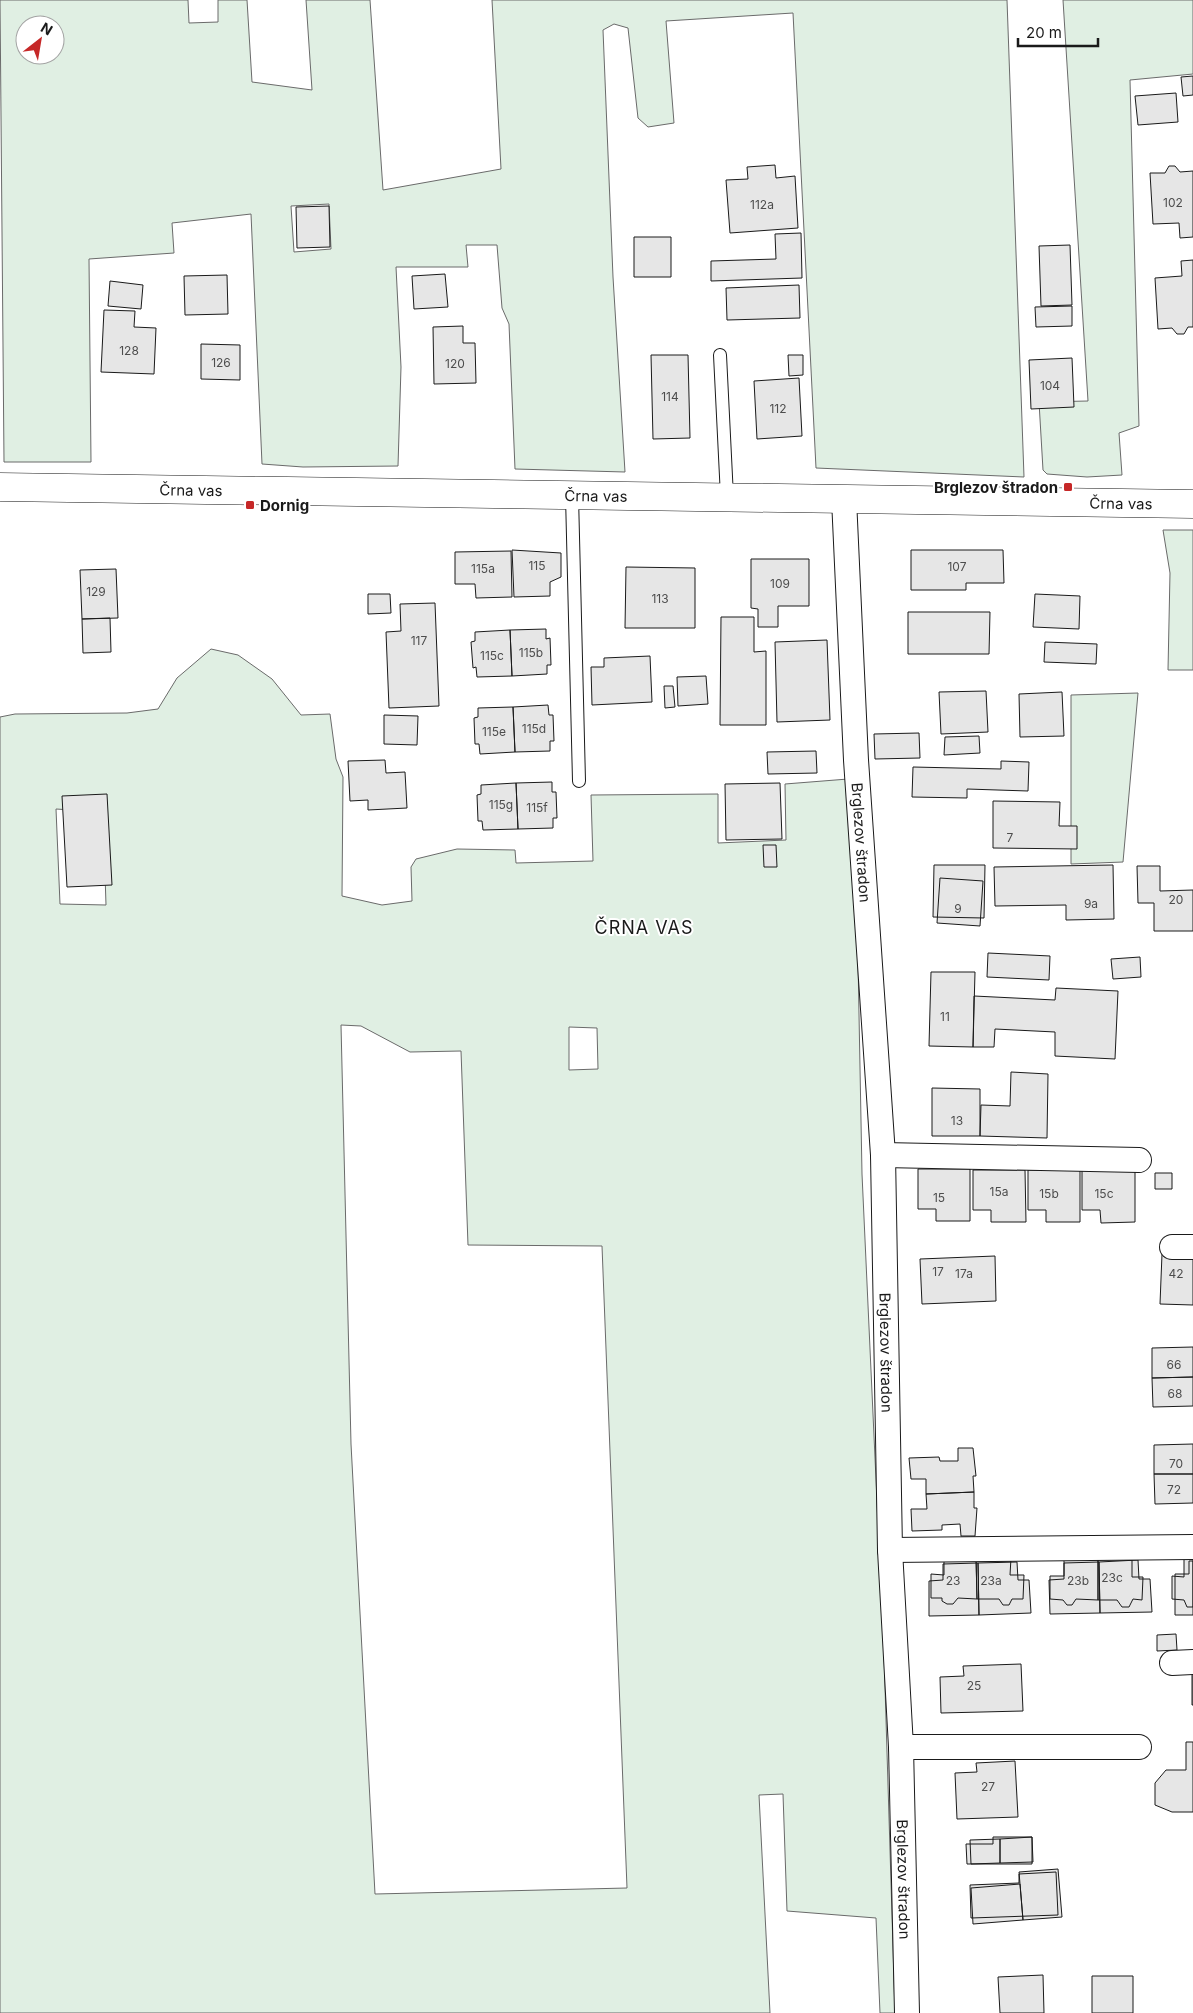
<svg xmlns="http://www.w3.org/2000/svg" width="1193" height="2013" viewBox="0 0 1193 2013" font-family="Inter,sans-serif">
	<rect width="100%" height="100%" fill="#fff"/>
	<path fill="#e0efe3" stroke="#6a6a6a" fill-rule="evenodd" d="M0,0H188L189,23L218,22V0H247L252,82L312,90L306,0H370L383,190L501,169L492,0H1007L1024,477L816,468L793,13L666,21L674,123L648,127L638,118L628,28L614,24L603,30L613,277L625,472L515,469L509,324L502,308L497,245H466L468,267H396L401,367L398,466L303,467L262,464L251,214L172,223L174,253L89,259L91,462H4ZM25,25H55V55H25ZM329,204L331,249L294,252L291,206Z
		M1063,0H1193V74L1130,80L1139,426L1119,433L1122,475L1087,477L1047,474L1043,470L1039,402L1088,401Z
		M1163,530H1193V670H1168L1170,573Z
		M211,649L238,655L272,679L301,715L330,714L336,759L343,777L342,896L382,905L412,901L411,867L416,859L457,849L515,850L516,863L593,861L591,795L718,794V843L786,840L785,784L848,779L858,960L862,1174L884,1654L895,2013H880L876,1918L787,1911L783,1794L759,1795L770,2013H0V717L15,714L127,713L158,709L177,678ZM56,809L103,812L106,905L60,904ZM341,1025L361,1026L410,1052L461,1051L468,1245L602,1246L627,1888L375,1894L351,1444ZM569,1027L597,1028L598,1069L569,1070Z
		M1138,693L1123,862L1071,864V695Z"/>
	<path fill="#e6e6e6" stroke="#1a1a1a" d="M1193,76V95L1183,96L1181,77Z
		M1176,93L1178,122L1138,125L1135,96Z
		M775,165L776,178L795,176L798,228L730,233L726,180L748,179L747,167Z
		M1169,166H1175L1180,172L1193,171V237L1180,238L1179,223L1153,224L1150,173H1165Z
		M329,206L330,247L297,248L296,207Z
		M801,233L802,278L711,281V261L776,259L775,234Z
		M634,237H671V277H634Z
		M1070,245L1072,305L1041,306L1039,246Z
		M1193,260V327H1188L1184,334H1177L1172,328L1158,329L1155,278L1182,276L1181,261Z
		M445,274L448,307L414,309L412,276Z
		M227,275L228,314L185,315L184,276Z
		M110,281L143,285L141,309L108,306Z
		M799,285L800,318L727,320L726,288Z
		M1072,306V326L1036,327L1035,307Z
		M104,310L135,311L134,327L156,328L154,374L101,372Z
		M463,326V343H475L476,383L434,384L433,327Z
		M201,344L240,345V380L201,379Z
		M651,355H688L690,438L653,439Z
		M788,355H803V375L789,376Z
		M1072,358L1074,407L1031,409L1029,360Z
		M799,378L802,436L757,439L754,381Z
		M512,550L561,553V577L550,582V596L514,597Z
		M911,550H1003L1004,583H966V590H911Z
		M511,551L512,597L476,598L475,584H455V552Z
		M751,559H809V606H778V627H758V609L751,608Z
		M626,567L695,568V628H625Z
		M116,569L118,618L82,619L80,570Z
		M368,594H390L391,613L368,614Z
		M1035,594L1080,596L1079,629L1033,627Z
		M435,603L439,706L389,708L386,632L401,631L400,604Z
		M908,612H990L989,654H908Z
		M721,617H754V652L766,651V725H720Z
		M110,618L111,652L83,653L82,619Z
		M546,629V639L550,638L551,665H547V674L512,676L510,630Z
		M510,630L512,676L477,677L476,667L473,668L471,642L475,641V632Z
		M827,640L830,720L777,722L775,642Z
		M1045,642L1097,644L1096,664L1044,662Z
		M650,656L652,702L592,705L591,667H604V658Z
		M706,676L708,704L678,706L677,677Z
		M664,686H673L675,707L665,708Z
		M986,691L988,732L941,734L939,692Z
		M1062,692L1064,736L1020,737L1019,694Z
		M548,705L549,715H553L554,741H550V751L515,752L513,707Z
		M513,707L515,752L480,754L479,744H475L474,718L478,717V708Z
		M384,715L418,716L417,745L384,744Z
		M919,733L920,758L875,759L874,734Z
		M979,736L980,753L944,755L945,737Z
		M816,751L817,773L768,774L767,752Z
		M385,760L386,773L405,772L407,808L368,810V800L350,801L348,761Z
		M1001,761L1029,762L1028,791L967,789V798L912,797L913,767L1001,769Z
		M552,782V792H556L557,818H553V828L518,829L516,783Z
		M516,783L518,829L483,830L482,821H478L477,795L481,794V785Z
		M780,783L782,839L726,840L725,784Z
		M107,794L112,885L67,887L62,796Z
		M993,801L1060,802L1059,826H1077V849L993,848Z
		M763,845H776L777,867H764Z
		M934,865H985L984,918L933,917Z
		M1113,865L1114,919L1066,920V905L995,906L994,867Z
		M1137,866H1160V891L1193,890V931H1154V903H1138Z
		M940,878L983,881L980,926L937,923Z
		M988,953L1050,956L1049,980L987,977Z
		M1140,957L1141,977L1113,979L1111,959Z
		M931,972H975L973,1047L929,1046Z
		M1056,988L1118,991L1115,1059L1055,1056V1032L995,1029L994,1047H973L974,996L1055,1000Z
		M1011,1072L1048,1074L1047,1138L980,1136L981,1105L1010,1106Z
		M932,1088L980,1089V1136H932Z
		M918,1169H970V1221H936V1209H918Z
		M973,1170H1025L1026,1222H991V1210H973Z
		M1028,1170H1080V1222H1046V1210H1028Z
		M1082,1170H1135V1222L1101,1223L1100,1210H1082Z
		M1155,1173H1172V1189H1155Z
		M1162,1254L1193,1255V1305L1160,1304Z
		M995,1256L996,1301L922,1304L920,1259Z
		M1193,1347V1377L1152,1378V1348Z
		M1193,1377V1406L1153,1407L1152,1378Z
		M1193,1444V1474H1154V1445Z
		M958,1448H973L976,1476H973L974,1492L926,1494V1479H911L909,1458L939,1457L940,1461H958Z
		M1154,1474H1193V1503L1155,1504Z
		M974,1492V1508H977L975,1536H961L960,1524L942,1525V1530L912,1531L911,1509H927L926,1494Z
		M944,1556L976,1557L977,1599L958,1598L953,1604H947L942,1601V1598H931V1574L944,1575Z
		M976,1557L1011,1558L1010,1575H1024L1023,1599H1012L1009,1605H1003L999,1599H977Z
		M1064,1558L1098,1559V1600L1076,1599L1072,1605H1067L1063,1600L1050,1599V1576H1064Z
		M1098,1559L1132,1560V1577H1143L1142,1600L1133,1599L1129,1607H1122L1117,1600H1098Z
		M1184,1559H1193V1607H1187L1184,1600L1172,1599V1576L1184,1577Z
		M1138,1560L1139,1579H1150L1152,1612L1100,1613L1099,1562Z
		M1189,1561H1193V1615H1175V1574H1189Z
		M1017,1562L1018,1580H1029L1031,1613L979,1615L978,1563Z
		M1099,1562L1100,1613L1050,1614L1049,1580L1064,1579V1563Z
		M978,1563L979,1615L929,1616V1581L943,1580V1564Z
		M1176,1634L1177,1650L1157,1651V1635Z
		M1021,1664L1023,1711L941,1713L940,1677L964,1676L963,1666Z
		M1192,1668H1193V1705H1192Z
		M1186,1742H1193V1812H1172L1155,1805V1783L1166,1770H1186Z
		M1015,1761L1018,1817L957,1819L955,1773L977,1772L976,1763Z
		M993,1837H1032V1864H967L966,1844H993Z
		M1032,1837L1033,1862L1000,1863V1839Z
		M1000,1839V1863L971,1864L970,1840Z
		M1058,1869L1062,1917L1023,1920L1019,1872Z
		M1056,1872L1058,1915L971,1918L970,1885L1019,1883V1874Z
		M1020,1884L1023,1920L973,1924L971,1888Z
		M1043,1975L1044,2013H1000L998,1977Z
		M1092,1976H1133V2013H1092Z"/>
	<g fill="none" stroke-linecap="round" stroke-linejoin="round">
		<defs>
			<path id="service" d="M720,355L727,497
				M572,496L579,781"/>
			<g id="minor">
				<path id="s1" d="M844,499L856,760L883,1155L890,1550L901,1747L907,2013"/>
				<path d="M883,1155L1139,1160"/>
				<path d="M1172,1247H1193"/>
				<path d="M890,1550L1193,1547"/>
				<path d="M1172,1663L1193,1662"/>
				<path d="M901,1747H1139"/>
			</g>
			<g id="tertiary">
				<path id="s2" d="M0,487L1193,504"/>
			</g>
		</defs>
		<use href="#service" stroke="#1a1a1a" stroke-width="14"/>
		<use href="#minor" stroke="#1a1a1a" stroke-width="26"/>
		<use href="#tertiary" stroke="#1a1a1a" stroke-width="29"/>
		<use href="#service" stroke="#fff" stroke-width="12"/>
		<use href="#minor" stroke="#fff" stroke-width="24"/>
		<use href="#tertiary" stroke="#fff" stroke-width="28"/>
	</g>
	<g fill="#c62828" stroke="#fff" stroke-width="2">
		<rect x="1063" y="482" width="10" height="10" rx="2.5"/>
		<rect x="245" y="500" width="10" height="10" rx="2.5"/>
	</g>
	<g text-anchor="middle" dominant-baseline="central" stroke-width="4" stroke-linejoin="round" paint-order="stroke">
		<g font-size="12" fill="#4d4d4d">
			<text x="1173" y="202">102</text>
			<text x="762" y="204">112a</text>
			<text x="129" y="350">128</text>
			<text x="221" y="362">126</text>
			<text x="455" y="363">120</text>
			<text x="1050" y="385">104</text>
			<text x="670" y="396">114</text>
			<text x="778" y="408">112</text>
			<text x="537" y="565">115</text>
			<text x="957" y="566">107</text>
			<text x="483" y="568">115a</text>
			<text x="780" y="583">109</text>
			<text x="96" y="591">129</text>
			<text x="660" y="598">113</text>
			<text x="419" y="640">117</text>
			<text x="531" y="652">115b</text>
			<text x="492" y="655">115c</text>
			<text x="534" y="728">115d</text>
			<text x="494" y="731">115e</text>
			<text x="501" y="804">115g</text>
			<text x="537" y="807">115f</text>
			<text x="1010" y="837">7</text>
			<text x="1176" y="899">20</text>
			<text x="1091" y="903">9a</text>
			<text x="958" y="908">9</text>
			<text x="945" y="1016">11</text>
			<text x="957" y="1120">13</text>
			<text x="999" y="1191">15a</text>
			<text x="1049" y="1193">15b</text>
			<text x="1104" y="1193">15c</text>
			<text x="939" y="1197">15</text>
			<text x="938" y="1271">17</text>
			<text x="964" y="1273">17a</text>
			<text x="1176" y="1273">42</text>
			<text x="1174" y="1364">66</text>
			<text x="1175" y="1393">68</text>
			<text x="1176" y="1463">70</text>
			<text x="1174" y="1489">72</text>
			<text x="1112" y="1577">23c</text>
			<text x="953" y="1580">23</text>
			<text x="991" y="1580">23a</text>
			<text x="1078" y="1580">23b</text>
			<text x="974" y="1685">25</text>
			<text x="988" y="1786">27</text>
		</g>
		<g font-size="15" font-weight="bold" fill="#1a1a1a" stroke="#fff" text-anchor="end">
			<text x="1058" y="487">Brglezov štradon</text>
			<text x="260" y="505" text-anchor="start">Dornig</text>
		</g>
		<g font-size="15" fill="#1a1a1a" stroke="#fff">
			<text stroke="none"><textPath href="#s2" startOffset="191">Črna vas</textPath></text>
			<text stroke="none"><textPath href="#s2" startOffset="596">Črna vas</textPath></text>
			<text stroke="none"><textPath href="#s2" startOffset="1121">Črna vas</textPath></text>
			<text stroke="none"><textPath href="#s1" startOffset="344">Brglezov štradon</textPath></text>
			<text stroke="none"><textPath href="#s1" startOffset="855">Brglezov štradon</textPath></text>
			<text stroke="none"><textPath href="#s1" startOffset="1382">Brglezov štradon</textPath></text>
		</g>
		<g font-size="18" letter-spacing="1" fill="#1a1a1a" stroke="#fff">
			<text x="644" y="927">ČRNA VAS</text>
		</g>
	</g>
	<g transform="translate(40 40) rotate(31)"><circle r="24" fill="#ffffff" stroke="#a3a3a3"/>
	<path d="M0-4L9 19L0 12L-9 19Z" fill="#c62828"/>
	<text y="-8" font-size="14" font-weight="bold" text-anchor="middle" fill="#1a1a1a">N</text>
	</g>
	<path d="M1018 38v8h80v-8" fill="none" stroke="#1a1a1a" stroke-width="2.5"/>
	<text x="1026" y="38" font-size="15" fill="#1a1a1a" stroke="#ffffff" stroke-width="4" paint-order="stroke">20 m</text>
</svg>
